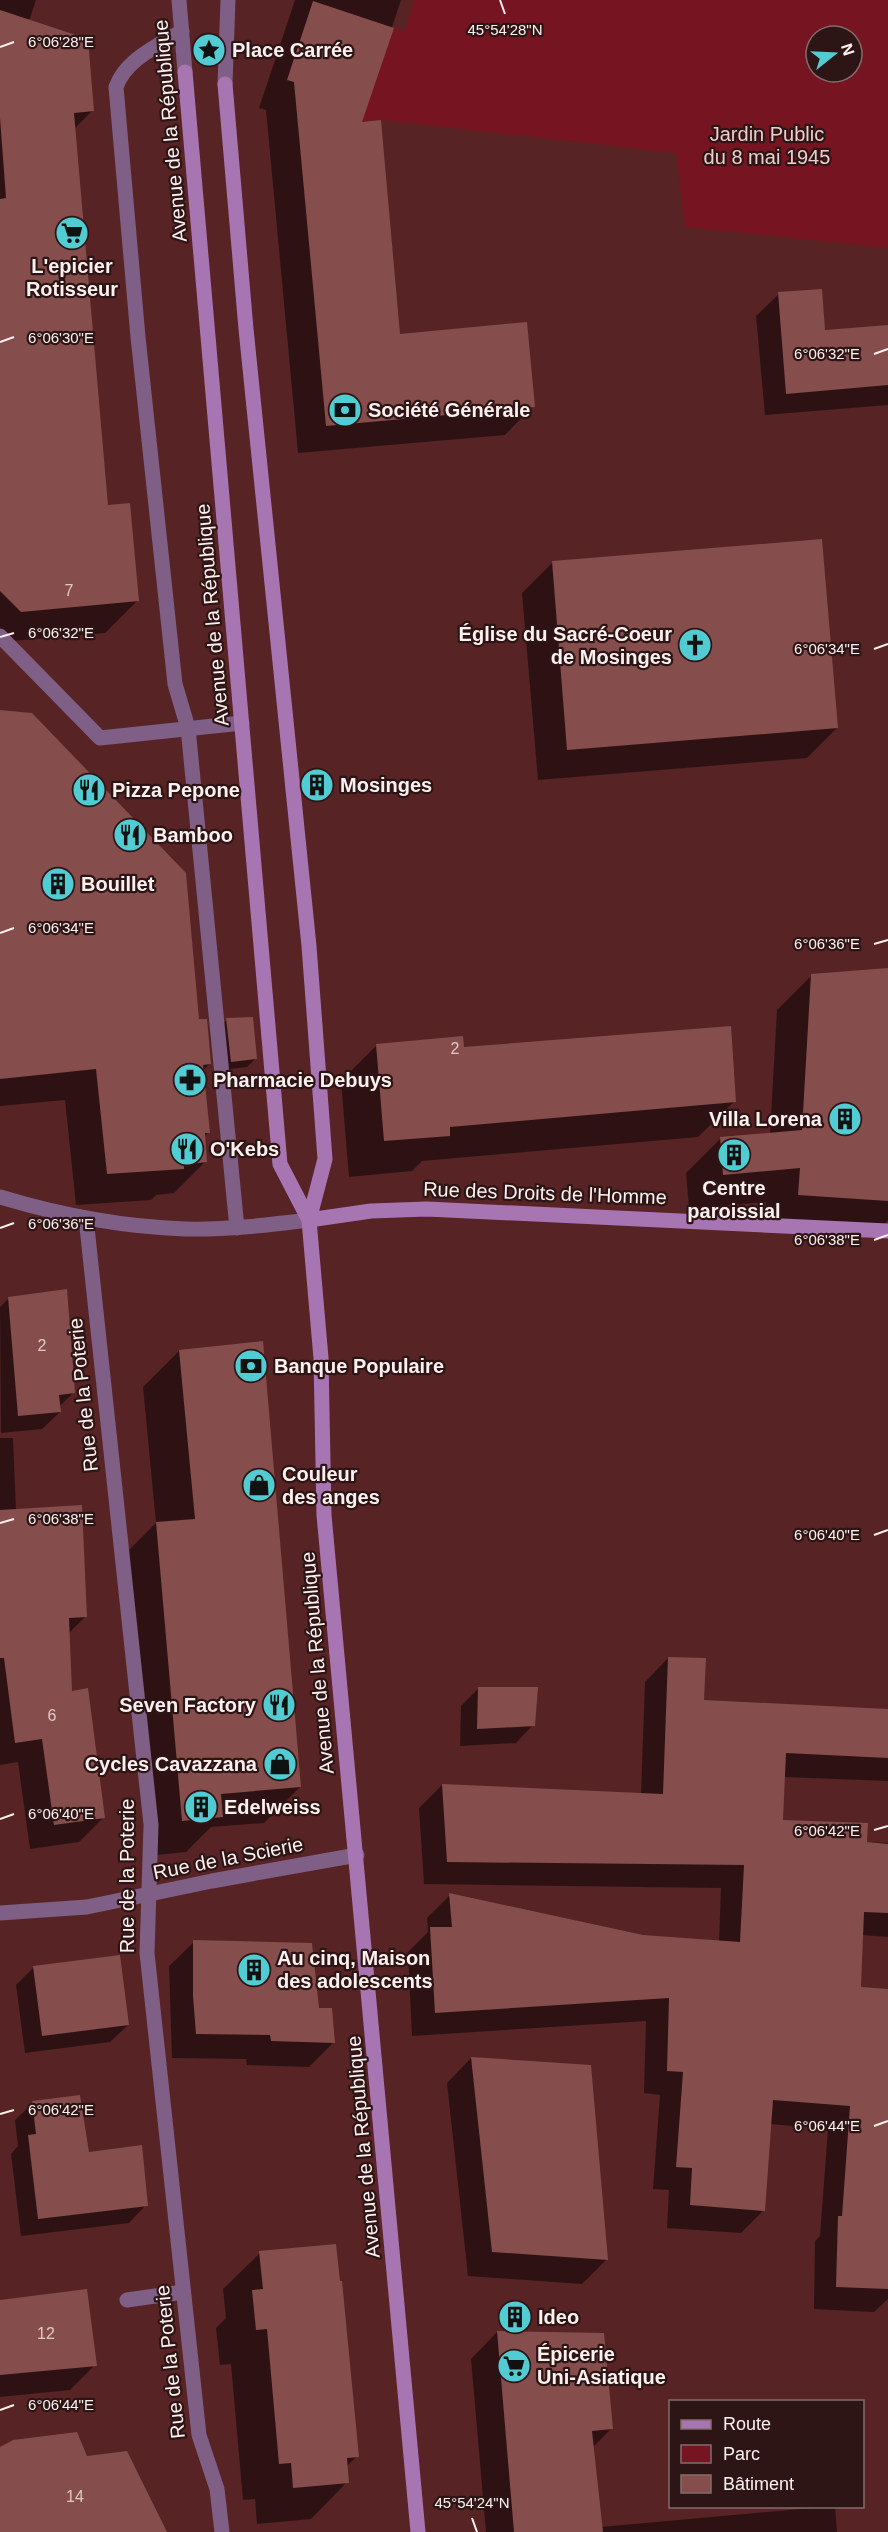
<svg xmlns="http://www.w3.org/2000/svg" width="888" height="2532" viewBox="0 0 888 2532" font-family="Arial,sans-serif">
	<rect width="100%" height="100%" fill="#572324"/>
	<path fill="#761521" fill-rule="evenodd" d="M414,0H888V248L685,227L676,153L381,120L356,122L394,28L405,31ZM816,36H852V72H816Z"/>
	<path fill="#0007" d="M0,0H36L29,21L93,110L74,129L107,507L137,601L105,633L0,642Z
		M295,0H401L360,124L399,335L533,406L505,435L298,453L266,110L259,108Z
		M779,294L824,331L888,326V405L765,415L756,316Z
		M552,563L837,728L807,758L538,780L522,593Z
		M0,711L198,1021L210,1064L202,1071L208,1132L204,1137L205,1162L174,1193L156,1195L151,1200L76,1205L65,1100L0,1106Z
		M888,969V1220L883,1226L764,1229L766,1202L689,1208L686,1173L721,1138L770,1134L777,1010L812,975Z
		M227,1020L256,1058L247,1067L222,1070L218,1028Z
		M377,1045L463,1049L735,1101L698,1137L422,1161L412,1171L349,1177L341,1081Z
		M9,1298L73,1393L59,1407L60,1412L42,1429L1,1433L0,1307Z
		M179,1351L300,1787L264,1823L211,1827L186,1852L146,1856L120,1559L156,1523L143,1387Z
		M0,1438H13L16,1510L86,1616L68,1634L70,1692L103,1818L79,1842L30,1849L18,1762L0,1765Z
		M668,1658L703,1702L888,1710V1781L784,1777L782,1821L866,1842L888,1843V1937L862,1935L860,1989L888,1991V2299L874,2312L814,2309L815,2241L820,2236L828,2129L770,2124L764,2210L741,2233L667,2228L669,2190L653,2189L660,2095L644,2093L646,2021L412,2036L408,1952L428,1932L427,1918L450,1895L643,1936L719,1942L721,1888L424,1884L419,1808L442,1785L641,1794L645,1682Z
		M479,1688L533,1725L516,1743L460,1746L461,1706Z
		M194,1942L317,2009L333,2043L309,2067L247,2065L246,2059L172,2058L169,1966Z
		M34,1967L128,2025L110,2042L25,2053L16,1985Z
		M471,2058L607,2259L582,2284L468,2276L447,2083Z
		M33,2103L146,2205L129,2223L21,2236L11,2154L18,2146L15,2120Z
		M260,2253L357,2456L346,2467L347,2482L311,2519L257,2524L255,2499L243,2500L231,2364L220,2365L216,2328L226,2318L223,2289Z
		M0,2301L95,2365L70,2390L0,2397Z
		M497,2332L612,2428L592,2448L601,2527L835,2506L837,2532H486L471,2359Z"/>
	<path fill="#864d4d" d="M313,1L394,28L362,122L381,120L400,334L527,322L535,407L326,426L294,82L287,80Z
		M0,10L88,39L94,111L74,113L108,505L130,503L139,601L21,612L0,591V199L6,198L0,118Z
		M822,289L825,330L888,325V385L786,394L778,292Z
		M822,539L838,728L567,750L552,561Z
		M0,710L32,713L186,873L199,1019H207L211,1064L203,1065L210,1133H205L207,1162L184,1165V1169L107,1174L96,1069L0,1079Z
		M888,968V1201L798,1195L800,1168L723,1175L720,1137L802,1130L811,974Z
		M253,1017L257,1059L231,1062L226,1018Z
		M731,1026L736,1102L450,1127V1136L384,1141L376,1044L463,1036L464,1047Z
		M67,1289L75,1393L59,1395L61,1412L18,1416L8,1297Z
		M263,1341L301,1787L221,1794L223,1817L182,1821L156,1522L195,1519L179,1350Z
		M82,1505L87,1617L69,1618L72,1691L88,1688L105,1818L54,1825L42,1739L15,1743L4,1658H0V1510Z
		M668,1657L706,1658L704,1700L888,1709V1758L786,1753L783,1820L868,1823L867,1842L888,1844V1913L864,1912L861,1987L888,1989V2289L836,2287L838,2216H842L850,2106L773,2100L765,2211L690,2205L692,2168L676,2167L683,2072L667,2071L669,1998L435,2013L430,1927H452L449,1893L643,1935L740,1942L744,1865L447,1862L442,1784L663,1794Z
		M478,1687H538L535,1726L477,1729Z
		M193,1940L312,1943L319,2008H332L335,2043L271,2041L270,2035L196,2034L193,1996Z
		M120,1955L129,2025L42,2036L33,1966Z
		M471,2057L591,2065L608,2260L492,2252Z
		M80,2095L89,2152L142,2145L148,2206L38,2219L28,2135L36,2134L32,2101Z
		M336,2244L340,2281H342L359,2457L347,2458L349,2483L293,2488L291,2463L279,2464L267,2329L256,2330L252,2290L263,2289L259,2251Z
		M87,2289L97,2366L0,2375V2300Z
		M497,2331L604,2333L613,2429L592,2431L603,2532H514Z
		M77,2432L87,2456L127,2451L167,2532H0V2447L13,2440Z"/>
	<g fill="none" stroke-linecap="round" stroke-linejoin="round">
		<path stroke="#7f5f86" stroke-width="15" d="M182,31C158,46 126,59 116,87L138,337L175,684L188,728L237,1228
			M127,2300L183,2292"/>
		<path stroke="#7f5f86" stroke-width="15" d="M179,0L185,72
			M225,84L228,0
			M0,636L100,738L242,723
			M0,1197C60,1215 123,1227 185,1229C227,1230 268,1225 309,1220
			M86,1218L151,1825L147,1953L199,2435L217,2489L222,2532
			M0,1913L87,1907L212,1881L357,1855"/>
		<path stroke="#a875b3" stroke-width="15" d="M185,72L280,1164L309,1220
			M225,84L246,329L309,946L325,1159L309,1220L321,1358L324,1515L418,2532
			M309,1220L371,1211L427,1209L888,1231"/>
	</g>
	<path fill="none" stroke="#fef0ef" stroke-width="2" d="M500,0L505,14M0,47L14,42M0,342L14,337M874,354L888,349M0,637L14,633M874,649L888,644M0,933L14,928M874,944L888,940M0,1228L14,1223M874,1240L888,1235M0,1523L14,1519M874,1535L888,1530M0,1819L14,1814M874,1830L888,1826M0,2114L14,2110M874,2126L888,2121M0,2410L14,2405M472,2518L477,2532"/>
	<defs>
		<symbol id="sight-disc" viewBox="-11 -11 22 22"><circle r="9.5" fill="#51ccd3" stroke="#2d1515"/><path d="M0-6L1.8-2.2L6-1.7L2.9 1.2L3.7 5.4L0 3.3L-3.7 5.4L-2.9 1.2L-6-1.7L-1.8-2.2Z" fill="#111"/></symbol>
		<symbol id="supermarket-disc" viewBox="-11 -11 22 22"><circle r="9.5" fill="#51ccd3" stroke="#2d1515"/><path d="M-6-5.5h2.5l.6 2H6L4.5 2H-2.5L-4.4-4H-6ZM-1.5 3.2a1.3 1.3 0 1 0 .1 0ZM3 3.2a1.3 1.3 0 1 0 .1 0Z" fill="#111"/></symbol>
		<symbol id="bank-disc" viewBox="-11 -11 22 22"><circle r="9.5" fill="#51ccd3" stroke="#2d1515"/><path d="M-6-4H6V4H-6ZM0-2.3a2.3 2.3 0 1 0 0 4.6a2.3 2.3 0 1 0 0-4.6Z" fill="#111"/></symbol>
		<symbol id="church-disc" viewBox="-11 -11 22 22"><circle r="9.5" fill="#51ccd3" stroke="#2d1515"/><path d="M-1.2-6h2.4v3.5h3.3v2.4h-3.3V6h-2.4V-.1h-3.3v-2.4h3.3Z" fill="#111"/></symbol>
		<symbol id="building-disc" viewBox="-11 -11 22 22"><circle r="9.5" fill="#51ccd3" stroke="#2d1515"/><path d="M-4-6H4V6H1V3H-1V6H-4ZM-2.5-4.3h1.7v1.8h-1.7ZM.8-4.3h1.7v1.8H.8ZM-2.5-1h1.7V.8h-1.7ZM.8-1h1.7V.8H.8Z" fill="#111"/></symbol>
		<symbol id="restaurant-disc" viewBox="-11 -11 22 22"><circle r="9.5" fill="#51ccd3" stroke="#2d1515"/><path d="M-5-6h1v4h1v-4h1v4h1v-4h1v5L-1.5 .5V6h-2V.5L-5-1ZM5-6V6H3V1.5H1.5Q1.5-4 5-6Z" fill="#111"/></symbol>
		<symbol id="pharmacy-disc" viewBox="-11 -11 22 22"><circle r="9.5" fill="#51ccd3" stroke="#2d1515"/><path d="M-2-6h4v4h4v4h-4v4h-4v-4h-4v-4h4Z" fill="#111"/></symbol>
		<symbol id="shop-disc" viewBox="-11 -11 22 22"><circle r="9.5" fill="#51ccd3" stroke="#2d1515"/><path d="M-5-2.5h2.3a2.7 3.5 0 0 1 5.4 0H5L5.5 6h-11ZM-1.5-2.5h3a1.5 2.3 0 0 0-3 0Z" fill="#111"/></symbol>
	</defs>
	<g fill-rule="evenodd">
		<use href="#sight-disc" x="190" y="31" width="38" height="38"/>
		<use href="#supermarket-disc" x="53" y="214" width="38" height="38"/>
		<use href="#bank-disc" x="326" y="391" width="38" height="38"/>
		<use href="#church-disc" x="676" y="626" width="38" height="38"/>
		<use href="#building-disc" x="298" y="766" width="38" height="38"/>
		<use href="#restaurant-disc" x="70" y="771" width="38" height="38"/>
		<use href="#restaurant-disc" x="111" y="816" width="38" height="38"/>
		<use href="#building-disc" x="39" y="865" width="38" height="38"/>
		<use href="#pharmacy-disc" x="171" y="1061" width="38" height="38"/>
		<use href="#building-disc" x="826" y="1100" width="38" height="38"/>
		<use href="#restaurant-disc" x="168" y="1130" width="38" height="38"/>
		<use href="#building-disc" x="715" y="1136" width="38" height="38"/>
		<use href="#bank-disc" x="232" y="1347" width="38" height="38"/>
		<use href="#shop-disc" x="240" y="1466" width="38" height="38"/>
		<use href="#restaurant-disc" x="260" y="1686" width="38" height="38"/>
		<use href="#shop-disc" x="261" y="1745" width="38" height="38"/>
		<use href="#building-disc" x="182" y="1788" width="38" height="38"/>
		<use href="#building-disc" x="235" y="1951" width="38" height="38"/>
		<use href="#building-disc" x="496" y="2298" width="38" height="38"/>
		<use href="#supermarket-disc" x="495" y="2347" width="38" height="38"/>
	</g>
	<g text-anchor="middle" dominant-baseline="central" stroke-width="4.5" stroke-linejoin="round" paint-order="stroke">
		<g font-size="16" fill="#e0c7c6">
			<text x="69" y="590">7</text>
			<text x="455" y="1048">2</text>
			<text x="42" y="1345">2</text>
			<text x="52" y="1715">6</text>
			<text x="46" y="2333">12</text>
			<text x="75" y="2496">14</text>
		</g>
		<g font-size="20" font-weight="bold" fill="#fef0ef" stroke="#2d1515" text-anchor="start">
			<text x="232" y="50">Place Carrée</text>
			<text x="72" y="266" text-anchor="middle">L'epicier<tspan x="72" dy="23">Rotisseur</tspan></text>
			<text x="368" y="410">Société Générale</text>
			<text x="672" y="634" text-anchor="end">Église du Sacré-Coeur<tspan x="672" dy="23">de Mosinges</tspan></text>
			<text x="340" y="785">Mosinges</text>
			<text x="112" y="790">Pizza Pepone</text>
			<text x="153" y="835">Bamboo</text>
			<text x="81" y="884">Bouillet</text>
			<text x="213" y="1080">Pharmacie Debuys</text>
			<text x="822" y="1119" text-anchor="end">Villa Lorena</text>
			<text x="210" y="1149">O'Kebs</text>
			<text x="734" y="1188" text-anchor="middle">Centre<tspan x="734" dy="23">paroissial</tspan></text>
			<text x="274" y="1366">Banque Populaire</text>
			<text x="282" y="1474">Couleur<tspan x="282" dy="23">des anges</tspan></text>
			<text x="256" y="1705" text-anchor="end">Seven Factory</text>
			<text x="257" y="1764" text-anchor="end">Cycles Cavazzana</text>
			<text x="224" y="1807">Edelweiss</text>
			<text x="277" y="1958">Au cinq, Maison<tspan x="277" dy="23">des adolescents</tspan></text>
			<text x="538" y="2317">Ideo</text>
			<text x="537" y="2354">Épicerie<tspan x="537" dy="23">Uni-Asiatique</tspan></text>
		</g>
		<g font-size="20" fill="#fef0ef" stroke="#2d1515">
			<text transform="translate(170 131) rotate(-95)">Avenue de la République</text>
			<text transform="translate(212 615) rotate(-95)">Avenue de la République</text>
			<text transform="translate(545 1193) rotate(2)">Rue des Droits de l'Homme</text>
			<text transform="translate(83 1395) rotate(-96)">Rue de la Poterie</text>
			<text transform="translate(317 1663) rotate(-95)">Avenue de la République</text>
			<text transform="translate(228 1858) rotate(-11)">Rue de la Scierie</text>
			<text transform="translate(127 1876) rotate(-90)">Rue de la Poterie</text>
			<text transform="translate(363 2147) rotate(-95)">Avenue de la République</text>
			<text transform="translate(170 2362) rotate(-96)">Rue de la Poterie</text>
		</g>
		<g font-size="20" fill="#edcccb" stroke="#2d1515">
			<text x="767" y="134">Jardin Public<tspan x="767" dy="23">du 8 mai 1945</tspan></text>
		</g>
	</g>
	<g font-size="15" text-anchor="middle" fill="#fef0ef" stroke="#2d1515" stroke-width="4.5" stroke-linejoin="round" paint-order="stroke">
		<text x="505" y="35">45°54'28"N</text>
		<text x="61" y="47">6°06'28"E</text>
		<text x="61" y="343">6°06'30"E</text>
		<text x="827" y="359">6°06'32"E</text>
		<text x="61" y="638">6°06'32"E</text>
		<text x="827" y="654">6°06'34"E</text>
		<text x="61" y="933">6°06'34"E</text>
		<text x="827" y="949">6°06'36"E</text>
		<text x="61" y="1229">6°06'36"E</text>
		<text x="827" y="1245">6°06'38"E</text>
		<text x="61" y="1524">6°06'38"E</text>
		<text x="827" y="1540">6°06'40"E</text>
		<text x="61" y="1819">6°06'40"E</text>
		<text x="827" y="1836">6°06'42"E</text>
		<text x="61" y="2115">6°06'42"E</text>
		<text x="827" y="2131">6°06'44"E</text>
		<text x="61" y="2410">6°06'44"E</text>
		<text x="472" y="2508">45°54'24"N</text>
	</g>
	<rect x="669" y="2400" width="195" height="108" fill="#2d1515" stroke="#816d6c" stroke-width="1.5"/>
	<rect x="681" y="2420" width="30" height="9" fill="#a875b3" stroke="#816d6c" stroke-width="1.5"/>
	<text x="723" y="2430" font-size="18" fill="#fef0ef">Route</text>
	<rect x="681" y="2445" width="30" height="18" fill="#761521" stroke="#816d6c" stroke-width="1.5"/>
	<text x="723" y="2460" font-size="18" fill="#fef0ef">Parc</text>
	<rect x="681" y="2475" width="30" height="18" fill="#864d4d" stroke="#816d6c" stroke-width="1.5"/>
	<text x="723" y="2490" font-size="18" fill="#fef0ef">Bâtiment</text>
	<g transform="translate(834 54) rotate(72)"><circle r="28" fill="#2d1515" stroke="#816d6c" stroke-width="1.5"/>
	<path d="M0-4.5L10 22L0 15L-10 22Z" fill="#51ccd3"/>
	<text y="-9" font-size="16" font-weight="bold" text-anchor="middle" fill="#fef0ef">N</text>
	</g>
</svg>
